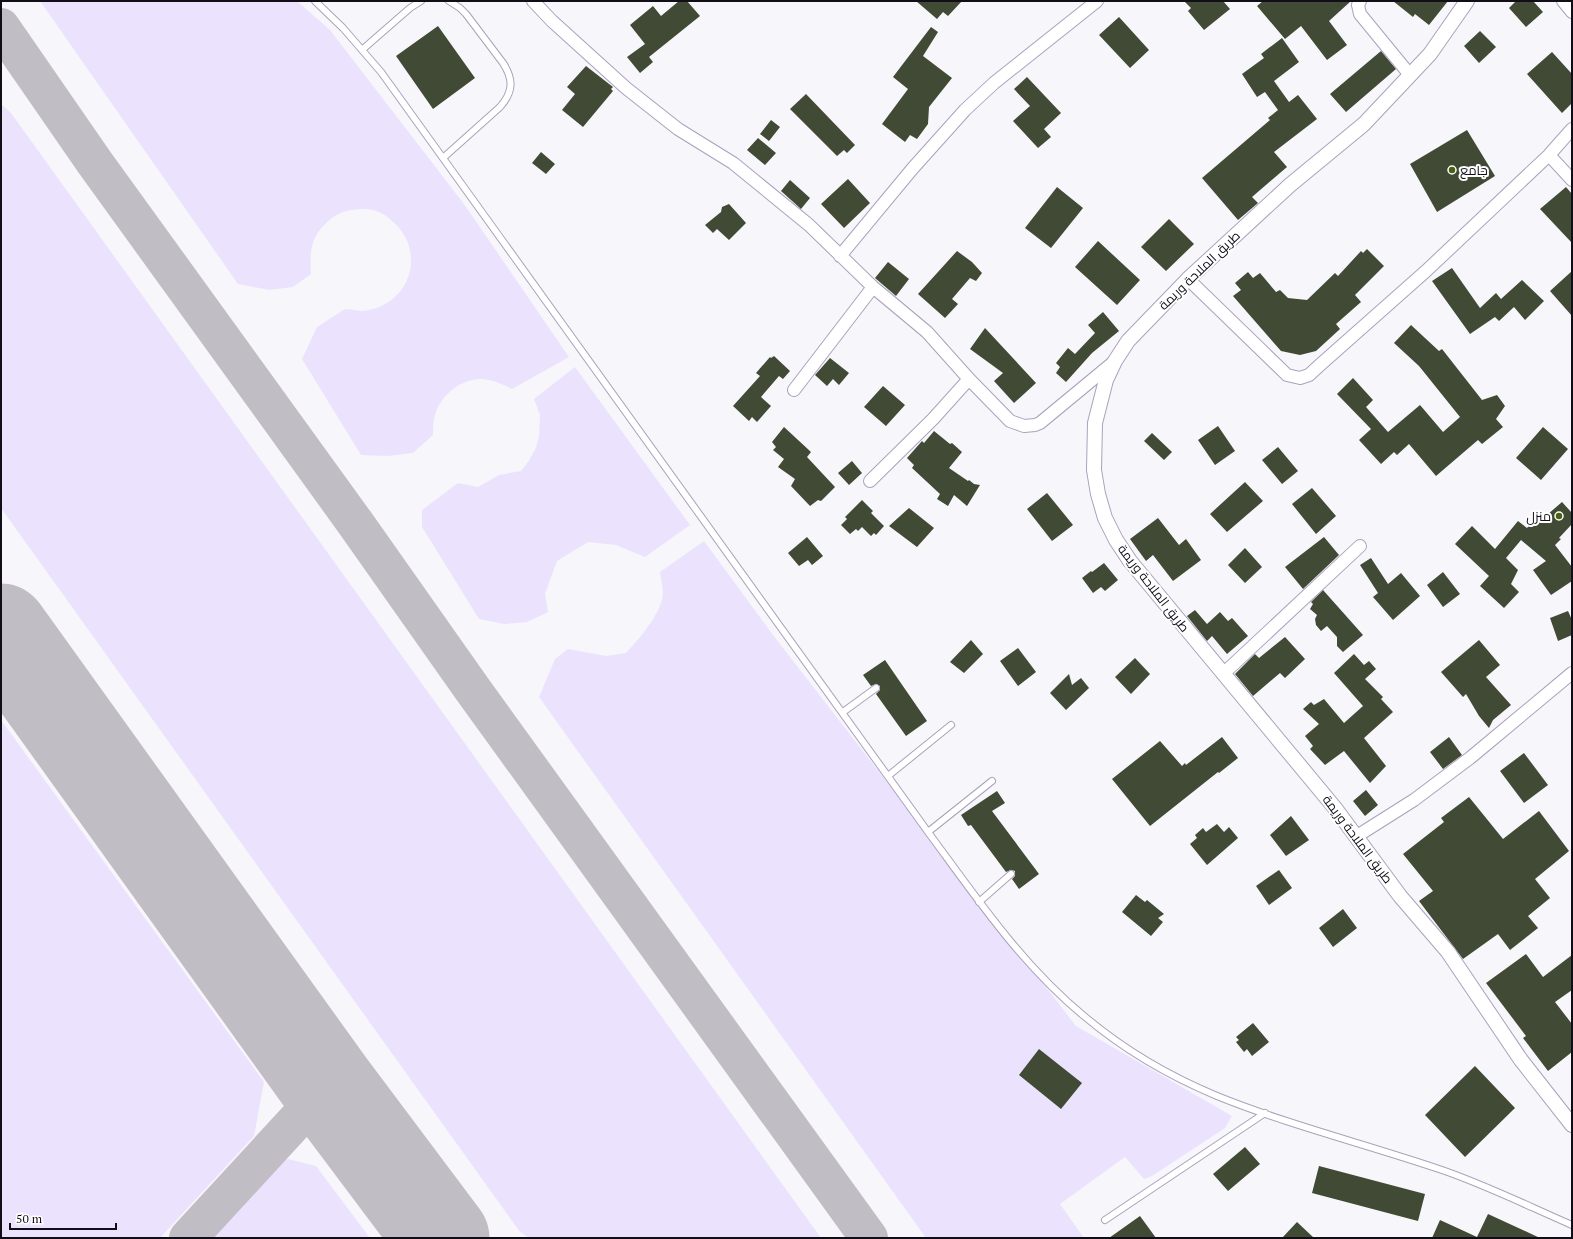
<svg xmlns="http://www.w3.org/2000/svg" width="1573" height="1239" viewBox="0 0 1573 1239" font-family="'PT Serif',Cairo,serif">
	<rect width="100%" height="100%" fill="#f7f6fb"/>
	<path fill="#ebe3fd" d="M40,1H297L330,30L464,204L569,357L512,389C502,384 494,380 482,379C460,378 437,398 434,420C433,425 433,430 433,435L413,453L388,456L361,455L302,359L317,327L345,309C351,309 358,311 363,311C411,306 428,250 391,220C384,213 374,209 364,209C353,209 341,211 332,218C312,233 309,249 311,274L293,287L269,290L238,284Z
		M1,104L11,113L821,1238H529L520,1232L1,508Z
		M575,367L690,525L645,557L616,545L588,542L557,561L545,594L548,612L527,622L504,624L479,619L422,527V510L458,483L478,487L499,475L521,471L528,462L536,448L539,437L540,415L534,399Z
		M704,541L773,635L1076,1026L1232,1116L1225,1128L1152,1176L1144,1179L1125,1157L1060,1204L1084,1238H926L539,697L555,659L568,649L606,656L626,653C639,639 661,614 663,594C663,588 661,579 660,572Z
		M1,720L264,1082L254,1136L160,1238H1Z
		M288,1159L316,1166L370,1238H203L268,1163Z"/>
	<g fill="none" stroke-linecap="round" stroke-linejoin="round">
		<path stroke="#c0bec4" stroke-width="38" d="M1,27L95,163L356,524L473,690L869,1238
			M188,1238L328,1086"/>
		<path stroke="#c0bec4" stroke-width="95" d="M1,631L328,1086L442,1238"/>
	</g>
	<path fill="#404a34" d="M679,1H687L700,16L649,57L653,62L640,73L627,57L645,44L630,25L653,6L661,16Z
		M916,1H962L948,16L943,12L937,19Z
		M1184,1H1223L1230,9L1204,30L1188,11L1191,8Z
		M1263,1H1351L1329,21L1347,45L1327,60L1301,26L1285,39L1257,6Z
		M1393,1H1448L1429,25L1415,14L1413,17Z
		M1516,1H1533L1543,12L1526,27L1509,8Z
		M1119,17L1149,50L1130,68L1099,35Z
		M438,26L475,78L433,109L396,56Z
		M931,27L938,32L923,56L952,78L929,107L928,124L917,139L910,135L905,142L882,124L908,89L893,77Z
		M1480,31L1496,47L1479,63L1464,46Z
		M1282,38L1299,62L1274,81L1289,102L1298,95L1317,119L1274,152L1287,167L1252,197L1258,203L1238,220L1202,178L1270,120L1268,118L1278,110L1265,92L1257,97L1242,74L1264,58L1261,54Z
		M1381,51L1396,69L1346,112L1330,94Z
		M1552,52L1572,74V103L1562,113L1527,74Z
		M586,66L613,87L611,89L613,91L583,127L562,110L575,94L567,87Z
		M1027,77L1061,113L1044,129L1051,137L1038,148L1013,121L1030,106L1014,89Z
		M806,94L855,145L847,153L844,150L837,156L790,109Z
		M771,120L780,127L769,141L760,134Z
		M1467,130L1495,176L1437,212L1410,164Z
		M758,138L776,153L765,165L747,150Z
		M541,152L555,164L546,174L532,163Z
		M848,179L870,203L844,228L821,204Z
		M790,180L810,198L801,209L781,191Z
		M1057,187L1083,208L1051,248L1025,228Z
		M1566,187L1572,194V243L1540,209Z
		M729,204L746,223L729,240L717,229L713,233L705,225L721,212L722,207Z
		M1169,219L1194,244L1166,271L1141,247Z
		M1098,241L1140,280L1117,305L1075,267Z
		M1367,249L1384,266L1355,295L1361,302L1336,324L1340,329L1316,351L1300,355L1281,351L1233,296L1241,290L1235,283L1248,272L1253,278L1260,273L1276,292L1280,290L1288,298L1307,300L1335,273L1338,276L1361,251L1363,253Z
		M957,251L972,262L982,273L976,281L970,278L952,299L958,304L945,318L918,294Z
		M888,262L909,279L896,296L875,278Z
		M1452,268L1480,308L1496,293L1501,299L1522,280L1544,301L1525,320L1514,307L1499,321L1495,317L1470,334L1432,281Z
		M1572,271V316L1550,291Z
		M1103,312L1119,331L1092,353L1066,382L1056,373L1060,367L1056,363L1068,348L1075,354L1095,333L1088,325Z
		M1411,325L1439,351L1442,349L1482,400L1497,395L1505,406L1496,419L1503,427L1482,444L1478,440L1436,476L1409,444L1397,455L1394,452L1381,464L1359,440L1371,429L1337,394L1353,378L1373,400L1366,407L1388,432L1420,405L1443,432L1460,417L1419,366L1394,343Z
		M985,328L1036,383L1014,403L994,381L1003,373L970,349Z
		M774,356L790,371L783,379L779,376L761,397L771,406L757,422L752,417L749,421L733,406L760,376L756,373L770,357L771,358Z
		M830,358L849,373L839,385L833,379L827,386L815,375Z
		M883,386L905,405L886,426L864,407Z
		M1218,426L1235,451L1215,465L1198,440Z
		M784,427L811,452L807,457L835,487L821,501L818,500L810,506L791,486L795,479L778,467L784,459L773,450L776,447L772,442Z
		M1543,427L1568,449L1541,480L1516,458Z
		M934,431L950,444L952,443L962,452L949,468L968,481L969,480L974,484L980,485L967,506L954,495L948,506L937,499L940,494L912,468L914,465L907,458L922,441L924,443Z
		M1152,433L1172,452L1164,460L1144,441Z
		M1278,447L1298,471L1282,484L1262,460Z
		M852,461L862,473L849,485L838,473Z
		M1245,482L1263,501L1227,532L1210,514Z
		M1312,488L1336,516L1316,534L1292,504Z
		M1047,493L1073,525L1052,541L1027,509Z
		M862,500L873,511L871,513L884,526L876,535L874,533L871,536L862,527L858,531L856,529L850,534L841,525L847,519L845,517Z
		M1562,502L1572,513V524L1559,538L1561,539L1555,545L1572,567V581L1551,595L1533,570L1546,561L1521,540L1506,558L1518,570L1511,584L1519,592L1504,608L1480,586L1489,576L1455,544L1472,526L1495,549L1518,521L1527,528L1536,518L1540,521Z
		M909,508L934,528L917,547L889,526Z
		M1158,518L1179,545L1186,539L1201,560L1173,581L1153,555L1146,561L1130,539Z
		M807,537L823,556L812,565L808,560L799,566L788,553Z
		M1324,537L1339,555L1303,589L1285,567Z
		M1245,548L1262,567L1245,583L1228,565Z
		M1371,558L1388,584L1401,573L1420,596L1393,620L1373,597L1378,593L1360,565Z
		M1104,563L1118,580L1105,591L1101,587L1093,593L1082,578L1091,571L1092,572Z
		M1443,572L1460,594L1443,607L1427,585Z
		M1323,590L1363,635L1343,652L1337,646V637L1327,626L1321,631L1316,625L1315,619L1317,615L1310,609L1313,604L1311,602Z
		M1195,610L1207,624L1220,612L1228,621L1232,618L1248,636L1227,654L1212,636L1207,641L1187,616Z
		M1568,611L1572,620V635L1558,641L1550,618Z
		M1285,637L1305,659L1285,678L1280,673L1253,696L1235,674L1255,654L1259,658Z
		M971,640L983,654L964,673L950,662Z
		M1479,640L1500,665L1486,677L1511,705L1493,720L1489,728L1479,716L1466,694L1463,697L1441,672Z
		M1018,648L1036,672L1018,686L1000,661Z
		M1354,654L1364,665L1369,661L1376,669L1365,679L1383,697L1381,699L1393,712L1364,738L1386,766L1370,783L1344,751L1325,765L1310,749L1313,746L1305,736L1319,724L1303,709L1311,702L1314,705L1324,699L1344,723L1363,706L1334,673Z
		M1135,658L1150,674L1131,694L1115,677Z
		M885,660L927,721L906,736L876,694L880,690V686L876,684L871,686L863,675Z
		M1069,674L1072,685L1081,678L1089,688L1066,710L1050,693Z
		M1222,737L1238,758L1219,773L1218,772L1150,826L1112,779L1160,741L1182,766L1185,763L1186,765Z
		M1449,737L1462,755L1443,769L1430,752Z
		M1524,753L1548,785L1524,803L1500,771Z
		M1366,790L1378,805L1365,816L1353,801Z
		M997,791L1005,803L992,811L1039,874L1019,889L1012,879L1015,876V871L1011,870L1006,872L971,825L968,826L961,815Z
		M1469,797L1503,839L1539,811L1569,851L1535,879L1550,898L1528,916L1538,928L1510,950L1498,934L1463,959L1419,901L1433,891L1403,854L1444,822L1441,818Z
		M1291,816L1309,840L1286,856L1270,835Z
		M1217,824L1224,832L1229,827L1238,838L1207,865L1190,844L1197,838L1195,835L1203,828L1206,832Z
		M1279,870L1292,888L1269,905L1256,886Z
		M1136,895L1145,902L1147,900L1164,914L1158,918L1163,922L1151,936L1122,912Z
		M1343,909L1357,928L1333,947L1319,928Z
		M1526,954L1543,977L1572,955V990L1555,1002L1572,1024V1052L1548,1071L1523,1038L1526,1036L1486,983Z
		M1253,1023L1269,1042L1252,1056L1247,1049L1244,1052L1236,1042L1239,1040L1236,1037Z
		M1039,1049L1082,1083L1061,1109L1019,1075Z
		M1475,1066L1515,1108L1465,1157L1425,1115Z
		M1245,1147L1260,1164L1228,1191L1213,1174Z
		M1319,1166L1425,1194L1418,1221L1312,1193Z
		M1488,1214L1540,1238H1432L1440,1220L1477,1237Z
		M1140,1216L1156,1238H1109Z
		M1297,1222L1314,1238H1282Z"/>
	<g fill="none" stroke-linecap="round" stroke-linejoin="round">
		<defs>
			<path id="service" d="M315,1L343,28L381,72L928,832C976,897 1021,964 1084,1016C1123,1049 1169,1076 1217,1096C1289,1125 1365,1144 1439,1169C1484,1184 1528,1206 1572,1225
				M363,49L410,8L421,1
				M443,158L500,107C513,92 514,80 503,63L466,14L460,8L449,1
				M843,712L876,688
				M888,776L951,725
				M928,832L992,781
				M979,902L1011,874
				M1105,1220L1265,1113"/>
			<path id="minor" d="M533,1L552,21L626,88L678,129L733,163L809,225L873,287L927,332L969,379L1010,421L1024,426L1035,425L1040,423L1115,361
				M1360,1L1358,5L1360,14L1410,75
				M1563,1L1572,12
				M1549,155L1572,180
				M840,256L913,168L965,110L994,83L1097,1
				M1188,279L1287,375L1300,378L1309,375L1321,364L1426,271L1549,155L1572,129
				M794,390L873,287
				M870,481L933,419L969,379
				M1223,674L1360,546
				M1357,836L1414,800L1470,758L1572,673"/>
			<path id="tertiary" d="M1467,1L1430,54L1364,124L1290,185L1188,279L1128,341L1115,361L1106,380L1095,423L1094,470L1098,494L1105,518L1116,540L1130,561L1335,808L1400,896L1448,952L1521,1060L1572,1125"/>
		</defs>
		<use href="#service" stroke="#aaa2bc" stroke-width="8"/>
		<use href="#minor" stroke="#aaa2bc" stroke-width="14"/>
		<use href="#tertiary" stroke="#aaa2bc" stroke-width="16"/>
		<use href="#service" stroke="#fff" stroke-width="6"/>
		<use href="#minor" stroke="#fff" stroke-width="12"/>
		<use href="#tertiary" stroke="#fff" stroke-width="14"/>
	</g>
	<g fill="#456113" stroke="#fff" stroke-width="1.5">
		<circle cx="1452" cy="170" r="4"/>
		<circle cx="1559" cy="516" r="4"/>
	</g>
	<g text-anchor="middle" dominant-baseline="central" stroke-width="4" stroke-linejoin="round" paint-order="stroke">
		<g font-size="13" fill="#110e17" stroke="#fff" text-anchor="start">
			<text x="1460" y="170">جامع</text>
			<text x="1551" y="516" text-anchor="end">منزل</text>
		</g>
		<g font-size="13" fill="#110e17" stroke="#fff">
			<text transform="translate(1199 270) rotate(-44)">طريق الملاحة وريمة</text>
			<text transform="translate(1154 588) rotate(52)">طريق الملاحة وريمة</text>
			<text transform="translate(1358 839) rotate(53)">طريق الملاحة وريمة</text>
		</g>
	</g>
	<rect width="1573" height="1239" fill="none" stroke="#110e17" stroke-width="4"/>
	<path d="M10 1223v6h106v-6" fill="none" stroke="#110e17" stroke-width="2"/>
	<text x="16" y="1223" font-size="12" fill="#110e17" stroke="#ffffff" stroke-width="3" paint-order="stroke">50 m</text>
</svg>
